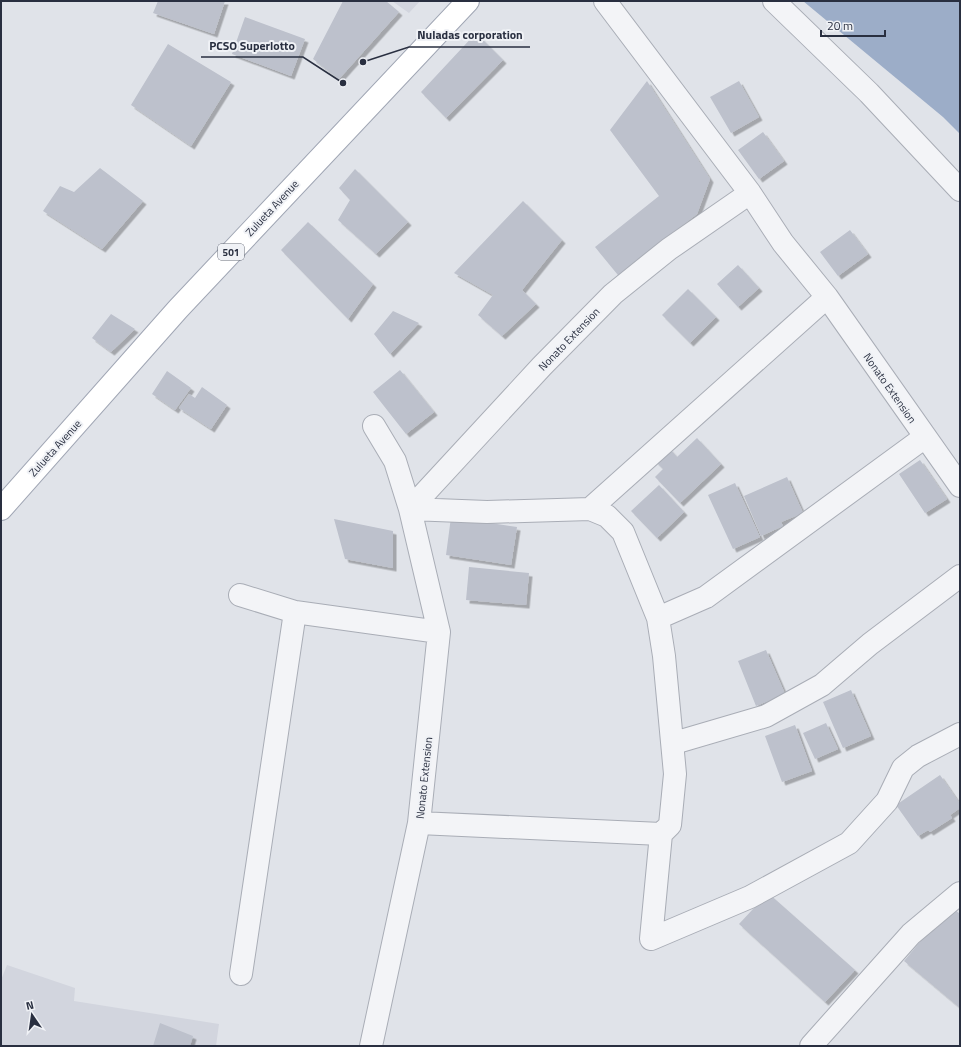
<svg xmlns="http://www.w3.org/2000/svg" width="961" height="1047" viewBox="0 0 961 1047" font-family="'Titillium Web',sans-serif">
	<defs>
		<filter id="shadow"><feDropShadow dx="3.5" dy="3.5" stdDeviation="0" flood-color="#0004"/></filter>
	</defs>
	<rect width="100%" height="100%" fill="#e0e3e9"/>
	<path fill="#d2d5de" d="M392,1H420L409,13Z
		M7,965L75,988L74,1001L219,1024L216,1046H1V980Z"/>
	<path fill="#9cadc8" d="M803,1H960V134L943,117Z"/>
	<path fill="#bdc1cc" filter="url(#shadow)" d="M158,1H225L214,34L153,13Z
		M343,1H386L399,12L339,79L313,59Z
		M245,17L305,39L291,76L232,54Z
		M476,33L503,60L446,118L421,92Z
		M168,44L231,82L191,146L131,105Z
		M647,81L710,179L697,214L618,275L595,247L659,196L610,130Z
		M739,81L759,117L731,133L710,97Z
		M763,132L784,161L759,179L738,150Z
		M100,168L143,201L102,249L43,211L60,186L74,192Z
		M355,169L408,222L376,254L338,220L350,200L339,188Z
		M523,201L562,240L522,290L536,304L502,336L478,315L493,295L454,273Z
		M308,222L373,284L348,319L281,250Z
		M850,230L868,254L838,276L820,252Z
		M738,265L759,288L738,307L717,284Z
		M688,289L716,317L690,343L662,315Z
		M393,311L419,323L390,354L374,334Z
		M111,314L135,329L111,352L92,338Z
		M400,370L434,412L406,434L373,392Z
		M167,371L191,388L175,410L152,394Z
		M202,387L227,405L211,429L179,408L189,394L195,398Z
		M697,438L721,464L680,503L655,477L663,469L655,461L669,448L677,457Z
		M920,460L947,499L925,513L899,474Z
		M787,477L803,513L781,522L783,526L761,536L744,496Z
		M735,483L760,537L733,549L708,495Z
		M659,485L684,512L657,538L631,511Z
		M451,517L517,527L511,565L446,555Z
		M334,519L393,531V568L345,559Z
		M469,567L529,573L526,605L466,600Z
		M766,650L785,694L756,706L738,661Z
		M851,690L871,736L843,748L823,702Z
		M826,723L838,749L815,759L803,733Z
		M795,725L812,771L782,782L765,736Z
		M940,775L960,804V808L950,815L952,818L930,832L928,830L918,836L896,805Z
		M768,893L855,970L825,1002L739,924Z
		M950,906L960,914V1008L904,961Z
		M160,1023L193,1036L190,1046H153Z"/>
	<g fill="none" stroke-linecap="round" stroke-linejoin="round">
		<defs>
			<path id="minor" d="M605,1L750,193L783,243L827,297L960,486
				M774,1L869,93L960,190
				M410,509L487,512L590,509L607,516L623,532L658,618L664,656L675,774L670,825L661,834L419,823
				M410,509L542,366L613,294L669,249L750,193
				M590,509L827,297
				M240,595L295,612L439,632
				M658,618L706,597L925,437
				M674,743L766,716L822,685L870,644L960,576
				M661,834L651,939L750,897L849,843L887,801L903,768L918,756L960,734
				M241,974L295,612
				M371,1046L419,823L439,632L410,509L395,461L374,426
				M811,1046L911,934L960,893"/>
			<path id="primary" d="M1,509L178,309L468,1"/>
		</defs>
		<use href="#minor" stroke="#a9adb6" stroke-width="24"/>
		<use href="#primary" stroke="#a0a6b4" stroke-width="24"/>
		<use href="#minor" stroke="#f3f4f7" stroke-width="22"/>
		<use href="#primary" stroke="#fff" stroke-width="22"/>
	</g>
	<g text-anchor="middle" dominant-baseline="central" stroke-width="4" stroke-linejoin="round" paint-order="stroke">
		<rect fill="#f0f2f6" stroke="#656a77" stroke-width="1" x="218" y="244" width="26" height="16" rx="3"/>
		<g font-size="10" font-weight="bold" fill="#292f40">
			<text x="231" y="252">501</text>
		</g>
		<g font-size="11" fill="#292f40" stroke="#f0f2f6">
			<text transform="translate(272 208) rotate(-47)">Zulueta Avenue</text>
			<text transform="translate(569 339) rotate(-46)">Nonato Extension</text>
			<text transform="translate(890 388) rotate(55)">Nonato Extension</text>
			<text transform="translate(55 448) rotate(-48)">Zulueta Avenue</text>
			<text transform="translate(424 778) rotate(-84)">Nonato Extension</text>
		</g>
	</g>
	<path fill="none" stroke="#292f40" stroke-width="1.5" d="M363 62L409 47H530M343 83L303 57H201"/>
	<g fill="#292f40" stroke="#f0f2f6" stroke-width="1.5">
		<circle cx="363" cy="62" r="4"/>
		<circle cx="343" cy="83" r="4"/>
	</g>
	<g font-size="12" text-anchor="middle" font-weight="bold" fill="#292f40" stroke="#f0f2f6" stroke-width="4" stroke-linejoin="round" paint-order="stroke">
		<text x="470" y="39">Nuladas corporation</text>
		<text x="252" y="50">PCSO Superlotto</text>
	</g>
	<rect width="961" height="1047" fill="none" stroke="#292f40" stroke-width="4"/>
	<g transform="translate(32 1015) rotate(347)" stroke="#f0f2f6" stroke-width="3" paint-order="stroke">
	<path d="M0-3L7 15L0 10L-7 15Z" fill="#292f40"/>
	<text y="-6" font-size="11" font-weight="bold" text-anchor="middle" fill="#292f40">N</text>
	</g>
	<path d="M821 30v6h64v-6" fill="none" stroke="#292f40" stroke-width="2"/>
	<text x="827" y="30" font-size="12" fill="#292f40" stroke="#f0f2f6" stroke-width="3" paint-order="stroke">20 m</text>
</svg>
